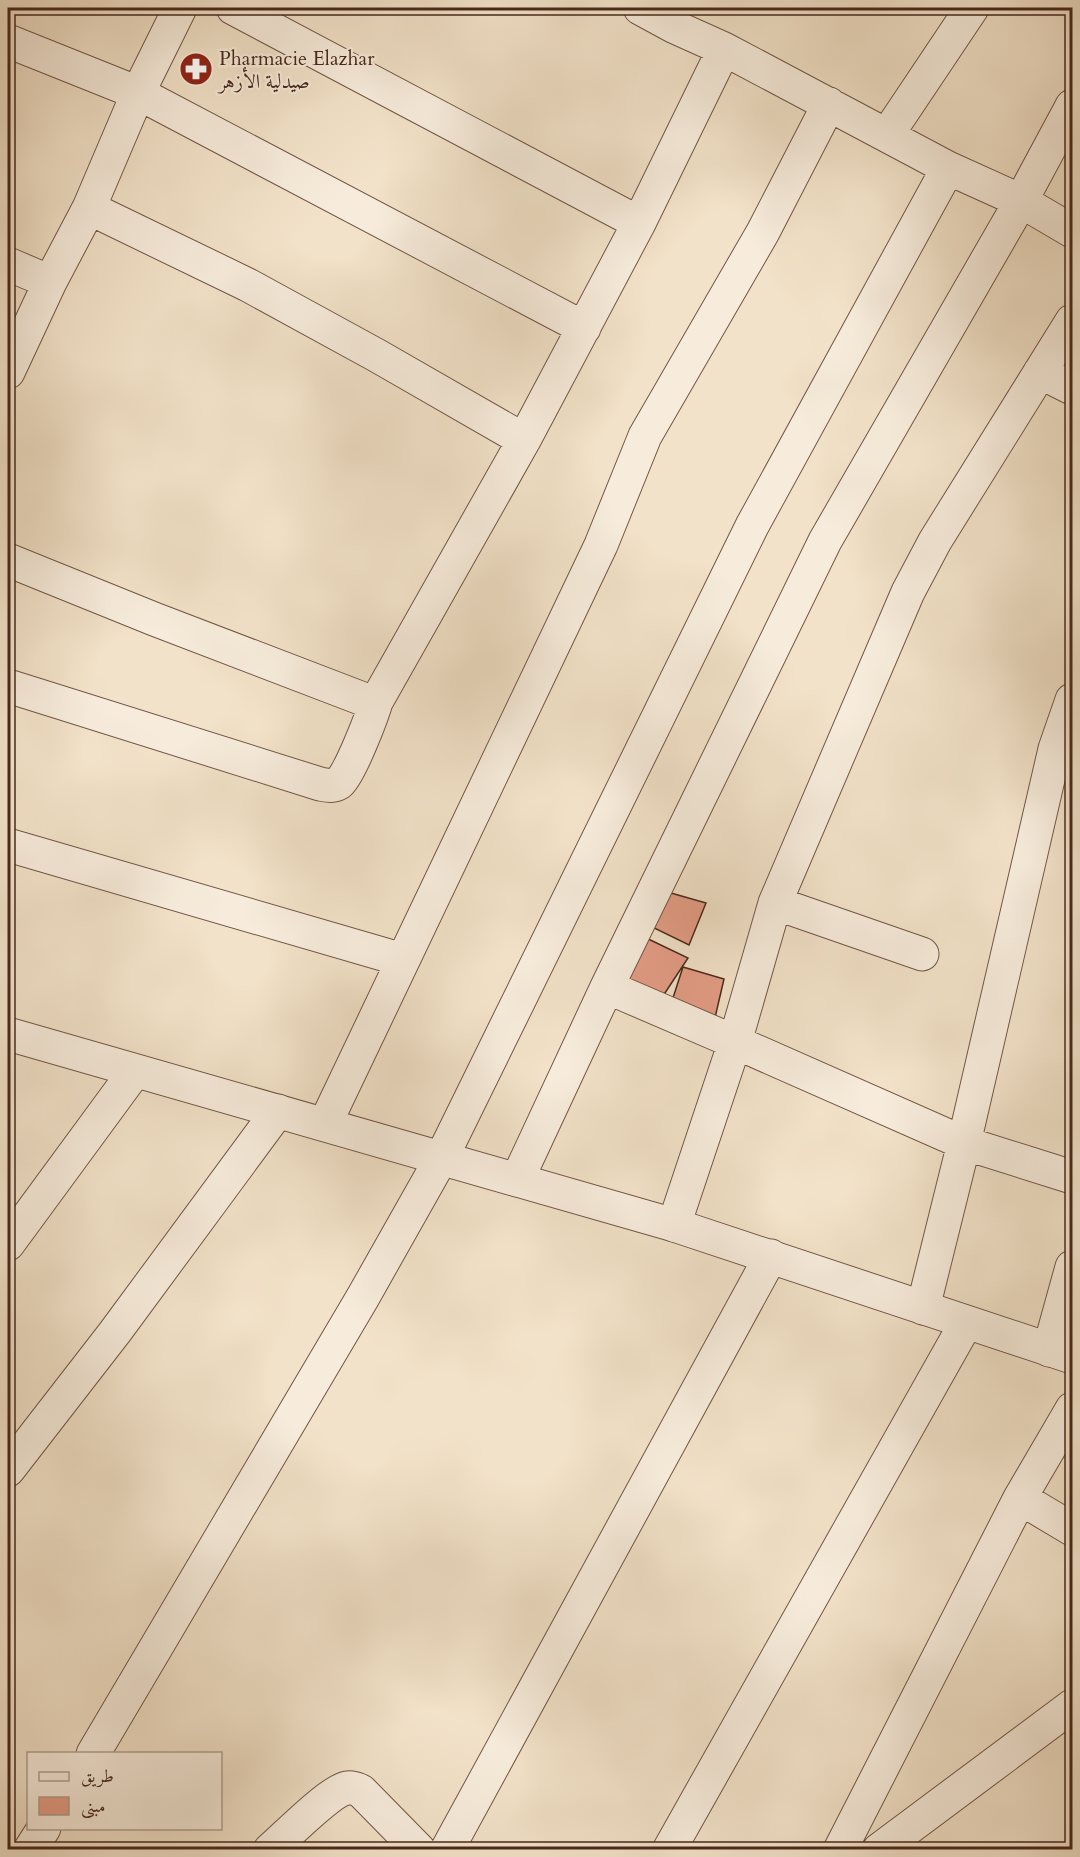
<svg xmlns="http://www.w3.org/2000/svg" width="1080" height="1857" viewBox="0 0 1080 1857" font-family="Cardo,Amiri,serif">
	<rect width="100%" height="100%" fill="#f2e2c9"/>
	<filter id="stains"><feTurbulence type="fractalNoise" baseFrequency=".00333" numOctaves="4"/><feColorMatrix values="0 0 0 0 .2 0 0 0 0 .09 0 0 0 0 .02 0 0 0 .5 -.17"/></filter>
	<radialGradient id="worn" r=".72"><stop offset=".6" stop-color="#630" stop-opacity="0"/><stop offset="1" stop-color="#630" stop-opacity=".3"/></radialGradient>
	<path fill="#e49d86" stroke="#48281c" stroke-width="1.5" d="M664,891L706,903L689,945L650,926Z
		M642,936L688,958L661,999L623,983Z
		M683,967L724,979L714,1022L671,1004Z"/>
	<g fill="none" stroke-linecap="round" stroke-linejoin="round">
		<defs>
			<path id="minor" d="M233,8L639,223
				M640,8L675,27L724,49L948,168L1021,201L1072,231
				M8,41L138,93L584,328
				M887,135L972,8
				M89,208L248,285L376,355L524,440
				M8,264L50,282
				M8,372L50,282L89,208L138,93L180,8
				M1040,372L1072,388
				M8,560L154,619L363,699L376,702C372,716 349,776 339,783C333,787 326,785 320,784L8,686
				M376,702L524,440L639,223L724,49
				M1055,749L1072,700
				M8,845L403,960
				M775,903L922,954
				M607,987L735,1042L775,903L908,592L935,541L1072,321
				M325,1124L601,545L645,436L763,232L829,104
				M517,1180L607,987L825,541L1021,201L1072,106
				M674,1225L735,1042L964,1143L1055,749L1072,755
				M8,1244L135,1071
				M923,1308L964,1143L1072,1177
				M1049,1350L1072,1267
				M8,1470L115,1332L278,1111
				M1020,1498L1072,1529
				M93,1754L363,1297L442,1157L752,526L948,168
				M30,1850L44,1828
				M270,1850C286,1836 330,1791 347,1788C353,1787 356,1789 361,1791L419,1850
				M447,1850L771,1256
				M669,1850L966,1323
				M840,1850L1020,1498L1072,1409
				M879,1850L1072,1706"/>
			<path id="tertiary" d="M8,1034L674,1225L1072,1357"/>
		</defs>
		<use href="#minor" stroke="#725647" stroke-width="35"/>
		<use href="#tertiary" stroke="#725647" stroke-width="35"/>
		<use href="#minor" stroke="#f7ecdc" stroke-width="33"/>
		<use href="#tertiary" stroke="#f7ecdc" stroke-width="33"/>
	</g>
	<defs>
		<symbol id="pharmacy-disc" viewBox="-11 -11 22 22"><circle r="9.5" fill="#8f2418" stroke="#f7ecdc"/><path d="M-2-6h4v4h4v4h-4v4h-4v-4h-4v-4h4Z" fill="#fff"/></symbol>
	</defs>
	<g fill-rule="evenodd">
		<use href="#pharmacy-disc" x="177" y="50" width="38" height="38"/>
	</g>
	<g text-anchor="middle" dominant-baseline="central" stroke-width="4.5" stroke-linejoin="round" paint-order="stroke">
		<g font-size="20" fill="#48281c" stroke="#f7ecdc" text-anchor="start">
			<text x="219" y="58">Pharmacie Elazhar<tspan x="219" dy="23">صيدلية الأزهر</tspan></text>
		</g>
	</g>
	<rect width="1080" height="1857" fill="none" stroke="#f2e2c9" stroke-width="30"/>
	<rect x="9" y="9" width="1062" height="1839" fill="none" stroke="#48281c" stroke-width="3"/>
	<rect x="15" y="15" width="1050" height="1827" fill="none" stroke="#48281c" stroke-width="1.5"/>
	<rect x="27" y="1752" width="195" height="78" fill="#f7ecdc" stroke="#b19e8f" stroke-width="1.5"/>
	<rect x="39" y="1772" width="30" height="9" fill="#f7ecdc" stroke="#b19e8f" stroke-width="1.5"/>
	<text x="81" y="1782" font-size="18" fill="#48281c">طريق</text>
	<rect x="39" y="1797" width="30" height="18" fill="#e49d86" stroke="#b19e8f" stroke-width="1.5"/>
	<text x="81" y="1812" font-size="18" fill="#48281c">مبنى</text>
	<rect width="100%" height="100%" filter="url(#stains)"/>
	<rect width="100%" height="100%" fill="url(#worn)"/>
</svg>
